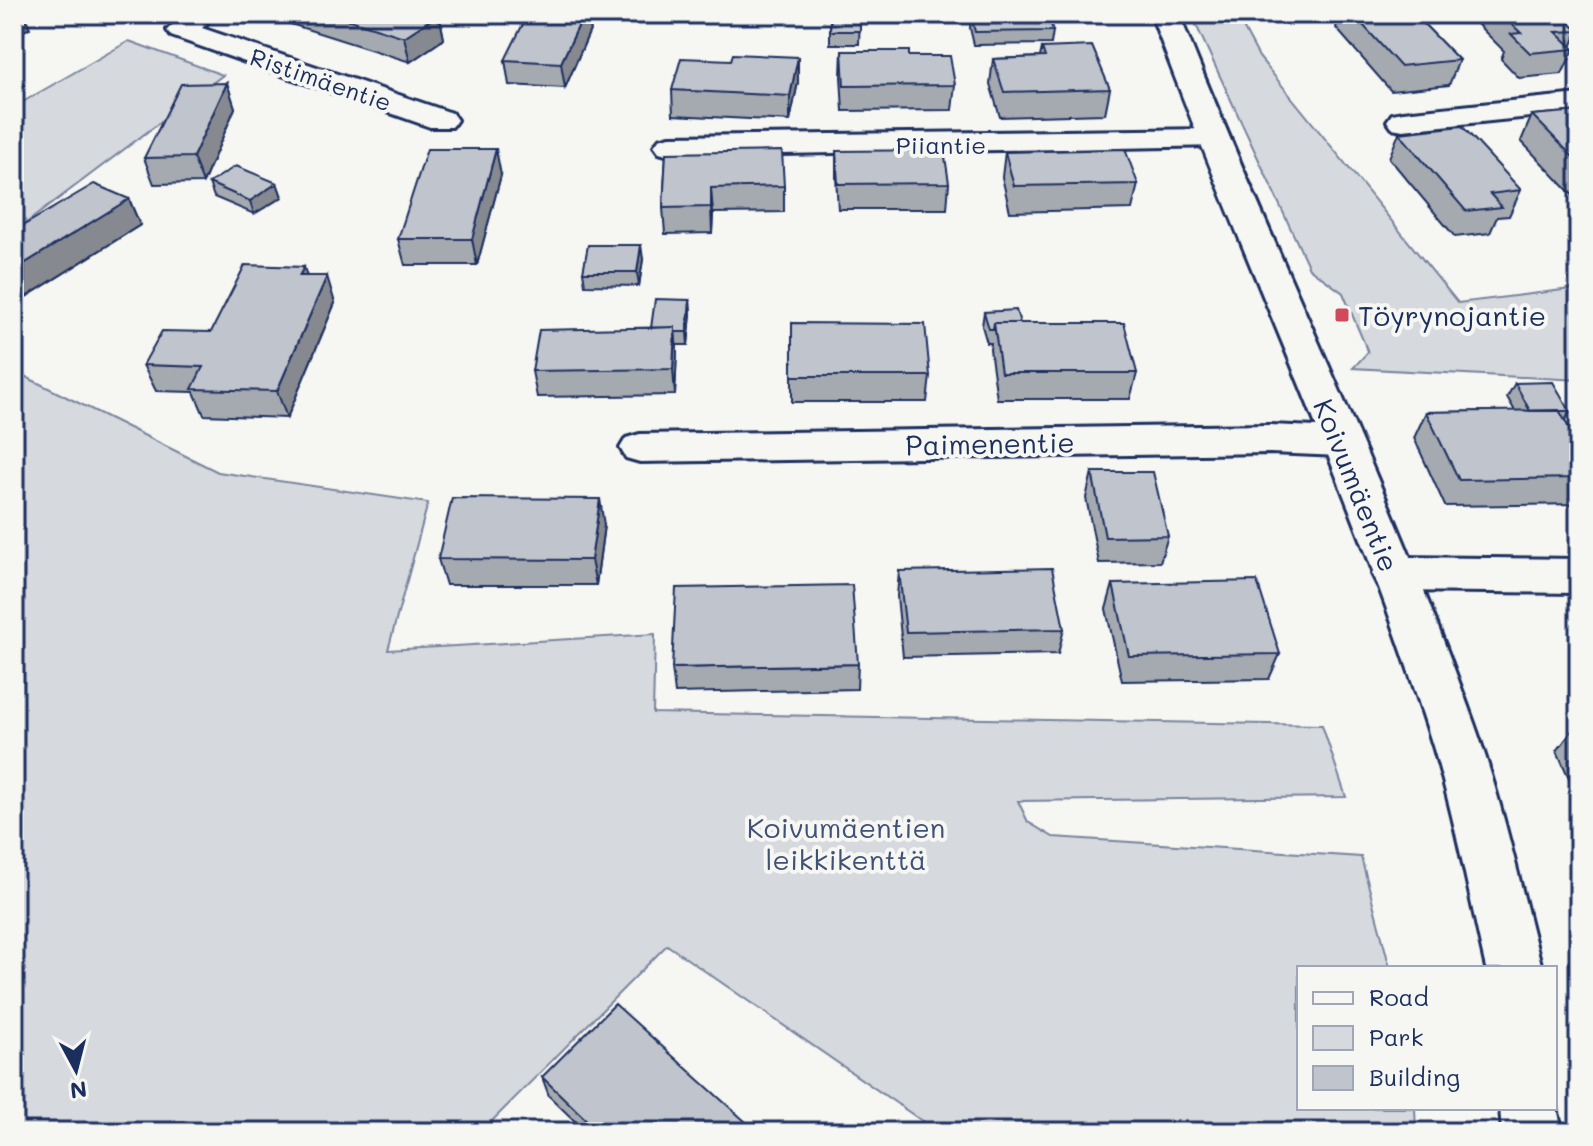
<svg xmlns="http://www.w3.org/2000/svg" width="1593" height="1146" viewBox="0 0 1593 1146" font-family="Mali,sans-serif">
	<rect width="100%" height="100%" fill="#f6f6f2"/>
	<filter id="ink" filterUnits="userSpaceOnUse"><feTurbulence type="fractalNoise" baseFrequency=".0125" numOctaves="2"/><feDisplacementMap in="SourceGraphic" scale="16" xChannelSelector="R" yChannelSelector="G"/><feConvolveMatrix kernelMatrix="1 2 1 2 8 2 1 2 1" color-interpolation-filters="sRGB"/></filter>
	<g filter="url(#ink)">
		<path fill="#d6d9dd" stroke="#78849e" stroke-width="2" d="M1191,14H1236L1259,57L1458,303L1579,288V380L1353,368L1368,352L1343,293L1309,268Z
			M129,41L223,75L14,232V107Z
			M14,371L218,472L428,503L388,650L655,634L653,713L1322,725L1346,797L1018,801L1028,822L1053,837L1361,857L1390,968H1299V1108H1415L1416,1132H938L667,945L481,1132H14Z"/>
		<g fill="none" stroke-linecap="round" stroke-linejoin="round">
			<defs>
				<path id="street" d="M184,14H216L202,28L452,113L457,120L452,127H430L171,36L167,30Z
					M1579,94V112L1403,130L1392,128L1387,121L1392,114L1403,112Z
					M1211,129L1222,132L1227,139L1222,146L670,156L659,153L654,146L659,139L670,136Z
					M1270,425L1340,428L1354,432L1360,442L1354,452L1340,456L1270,453L640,462L626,458L620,448L626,438L640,434Z
					M1394,557L1579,559V593L1394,591L1378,586L1372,574L1378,562Z"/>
				<path id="secondary" d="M1151,14H1179C1273,252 1388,482 1474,723C1503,803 1520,886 1542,968H1486C1467,887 1453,806 1427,727C1350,484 1239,253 1151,14Z
					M1555,1097L1562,1132H1502L1500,1108H1555Z"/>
			</defs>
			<use href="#street" stroke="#1b2f5e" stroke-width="6"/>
			<use href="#secondary" stroke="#1b2f5e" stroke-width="6"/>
			<use href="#street" fill="#f6f6f2" fill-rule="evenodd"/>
			<use href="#secondary" fill="#f6f6f2" fill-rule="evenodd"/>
		</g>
		<path fill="#a5a9b0" stroke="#1b2f5e" stroke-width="2" d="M277,14H439L444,39L410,62L278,20Z
			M597,14L565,88L509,85L505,60Z
			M824,14H860L859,44H830V19H824Z
			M971,14H993L1053,31L1051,44L974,45L970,28Z
			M1340,14H1414L1459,60L1449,85L1391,91L1336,28Z
			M1482,14H1560L1578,31L1571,47L1574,49L1562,74L1519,78L1501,59L1504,51L1478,25Z
			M1042,48L1110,89L1105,114L1000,117L990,84L993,59L1040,57Z
			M842,51L909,56L955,85L952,110L843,111L841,76Z
			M798,57V82L790,121L673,115L672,90L731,60Z
			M227,83L235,108L203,183L154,184L144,158Z
			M1579,111V202L1521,141L1532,115Z
			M1399,133L1521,190L1509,216L1497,217L1490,233L1455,237L1389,158Z
			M836,151L949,183L947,209H838L836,177Z
			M1005,152L1138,184L1132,209L1010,212L1002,177Z
			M666,153L784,186V212L713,213L712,233L665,234L663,208Z
			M501,175L477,265H405L398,239Z
			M209,183H277L282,197L254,214L214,197Z
			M129,199L140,225L21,300L14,297V231Z
			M643,259L639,286L585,285L583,272Z
			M306,276L335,303L287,418L204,415L194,392L156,391L143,365L211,332Z
			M690,300L691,314L688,345H677L675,395L537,397L532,371L651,328Z
			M984,312L1020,323L1137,373L1130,399H997L990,349L991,343H987L982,326Z
			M792,323L930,376L927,402H792Z
			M1515,383L1570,411L1565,421L1579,446V504L1445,506L1414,438L1426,412L1515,411L1507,397Z
			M1092,472L1168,536L1160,562L1099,563L1086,498Z
			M604,525L596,585H446L438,559Z
			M899,571L1064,629L1058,654L903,657L897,596Z
			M1113,584L1280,654L1269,679L1122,681L1106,609Z
			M858,664L857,689L675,693L672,668Z
			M1575,727H1579V801L1557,751Z
			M542,1077L757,1132H586L549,1096Z"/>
		<path fill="#868990" stroke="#1b2f5e" stroke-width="2" d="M14,14H24L30,28L14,36Z
			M439,14L444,39L410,62L404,37Z
			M584,14H597L565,88L561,63Z
			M798,57V82L790,121V96Z
			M227,83L235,108L203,183L193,157Z
			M496,149L501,175L477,265L472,239Z
			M277,183L282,197L254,214L250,201Z
			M711,188L713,213L712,233L711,207Z
			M129,199L140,225L21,300L14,287V270Z
			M641,245L643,259L639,286L637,272Z
			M304,267L312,293L299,276Z
			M327,276L335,303L287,418L277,391Z
			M690,300L691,314L688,345L687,332Z
			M675,327L677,354L675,395L673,369Z
			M600,499L604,525L596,585L591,560Z"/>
		<path fill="#c0c4cd" stroke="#1b2f5e" stroke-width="2" d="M331,14H439L404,37Z
			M528,14H584L561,63L505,60Z
			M831,14H860V31H830Z
			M1048,14L1053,31L975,32L971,15Z
			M1353,14H1414L1459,60L1400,66Z
			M1501,14H1560L1578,31L1556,32L1574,49L1530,53L1511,34L1521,33Z
			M1092,46L1110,89L1004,92L993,59L1045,57L1042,48Z
			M842,51H909V56H950L955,85L844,86Z
			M733,54L798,57L790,96L672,90L681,58L731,60Z
			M227,83L193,157L144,158L181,84Z
			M1579,111V163L1532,115Z
			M1462,126L1521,190L1490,194L1502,207L1466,211L1399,133Z
			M427,149H496L472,239H398Z
			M1125,149L1138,184L1014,186L1005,152Z
			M944,150L949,183L838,184L836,151Z
			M782,151L784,186L711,188V207L663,208L666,153Z
			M236,166L277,183L250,201L209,183Z
			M94,184L129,199L14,270V231Z
			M588,245H641L637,272H583Z
			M245,265L304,267L299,276H327L277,391L192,389L203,367L143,365L162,331L211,332Z
			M655,299L690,300L687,332H675V327L651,328Z
			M1016,310L1020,323H994L993,329H989L984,312Z
			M792,323L925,324L930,376H792Z
			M994,323H1124L1137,373H1001Z
			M675,327L673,369L532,371L539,330Z
			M1553,382L1570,411H1530L1515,383Z
			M1559,410L1579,446V478L1459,480L1426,412Z
			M1092,472H1153L1168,536L1105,537Z
			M452,498L600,499L591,560L438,559Z
			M1052,568L1064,629L906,632L899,571Z
			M1257,581L1280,654L1129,656L1113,584Z
			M852,585L858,664L672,668L676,588Z
			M615,1004L757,1132H599L542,1077Z"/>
	</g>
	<rect fill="#d1495b" stroke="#f6f6f2" stroke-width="3" x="1334" y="307" width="16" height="16" rx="4"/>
	<g text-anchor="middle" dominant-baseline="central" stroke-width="8" stroke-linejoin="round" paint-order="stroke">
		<g font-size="24" fill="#1b2f5e" stroke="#f6f6f2">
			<text transform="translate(321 79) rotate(19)">Ristimäentie</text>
			<text x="941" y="144">Piiantie</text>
		</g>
		<g font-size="28" fill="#1b2f5e" stroke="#f6f6f2" text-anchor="start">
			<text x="1358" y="315">Töyrynojantie</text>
		</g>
		<g font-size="28" fill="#1b2f5e" stroke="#f6f6f2">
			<text transform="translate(990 443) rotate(-1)">Paimenentie</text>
			<text transform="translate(1357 485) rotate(68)">Koivumäentie</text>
		</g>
		<g font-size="28" fill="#405177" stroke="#f6f6f2">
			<text x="846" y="827">Koivumäentien<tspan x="846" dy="32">leikkikenttä</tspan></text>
		</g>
	</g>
	<rect width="1593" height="1146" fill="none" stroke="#f6f6f2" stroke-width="48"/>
	<rect x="24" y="24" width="1545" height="1098" fill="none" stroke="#1b2f5e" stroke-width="3" filter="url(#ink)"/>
	<rect x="1297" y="966" width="260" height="144" fill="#f6f6f2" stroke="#9ea6b7" stroke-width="2"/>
	<rect x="1313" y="992" width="40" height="12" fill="#f6f6f2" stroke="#9ea6b7" stroke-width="2"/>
	<text x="1369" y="1006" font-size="24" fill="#1b2f5e">Road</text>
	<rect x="1313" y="1026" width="40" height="24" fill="#d6d9dd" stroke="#9ea6b7" stroke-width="2"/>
	<text x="1369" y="1046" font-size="24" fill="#1b2f5e">Park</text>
	<rect x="1313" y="1066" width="40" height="24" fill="#c0c4cd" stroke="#9ea6b7" stroke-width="2"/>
	<text x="1369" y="1086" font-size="24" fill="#1b2f5e">Building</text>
	<g transform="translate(76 1070) rotate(173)" stroke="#f6f6f2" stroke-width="6" paint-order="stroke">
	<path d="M0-6L14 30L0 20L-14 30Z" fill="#1b2f5e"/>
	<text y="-12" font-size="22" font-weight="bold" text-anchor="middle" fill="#1b2f5e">N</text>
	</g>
</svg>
